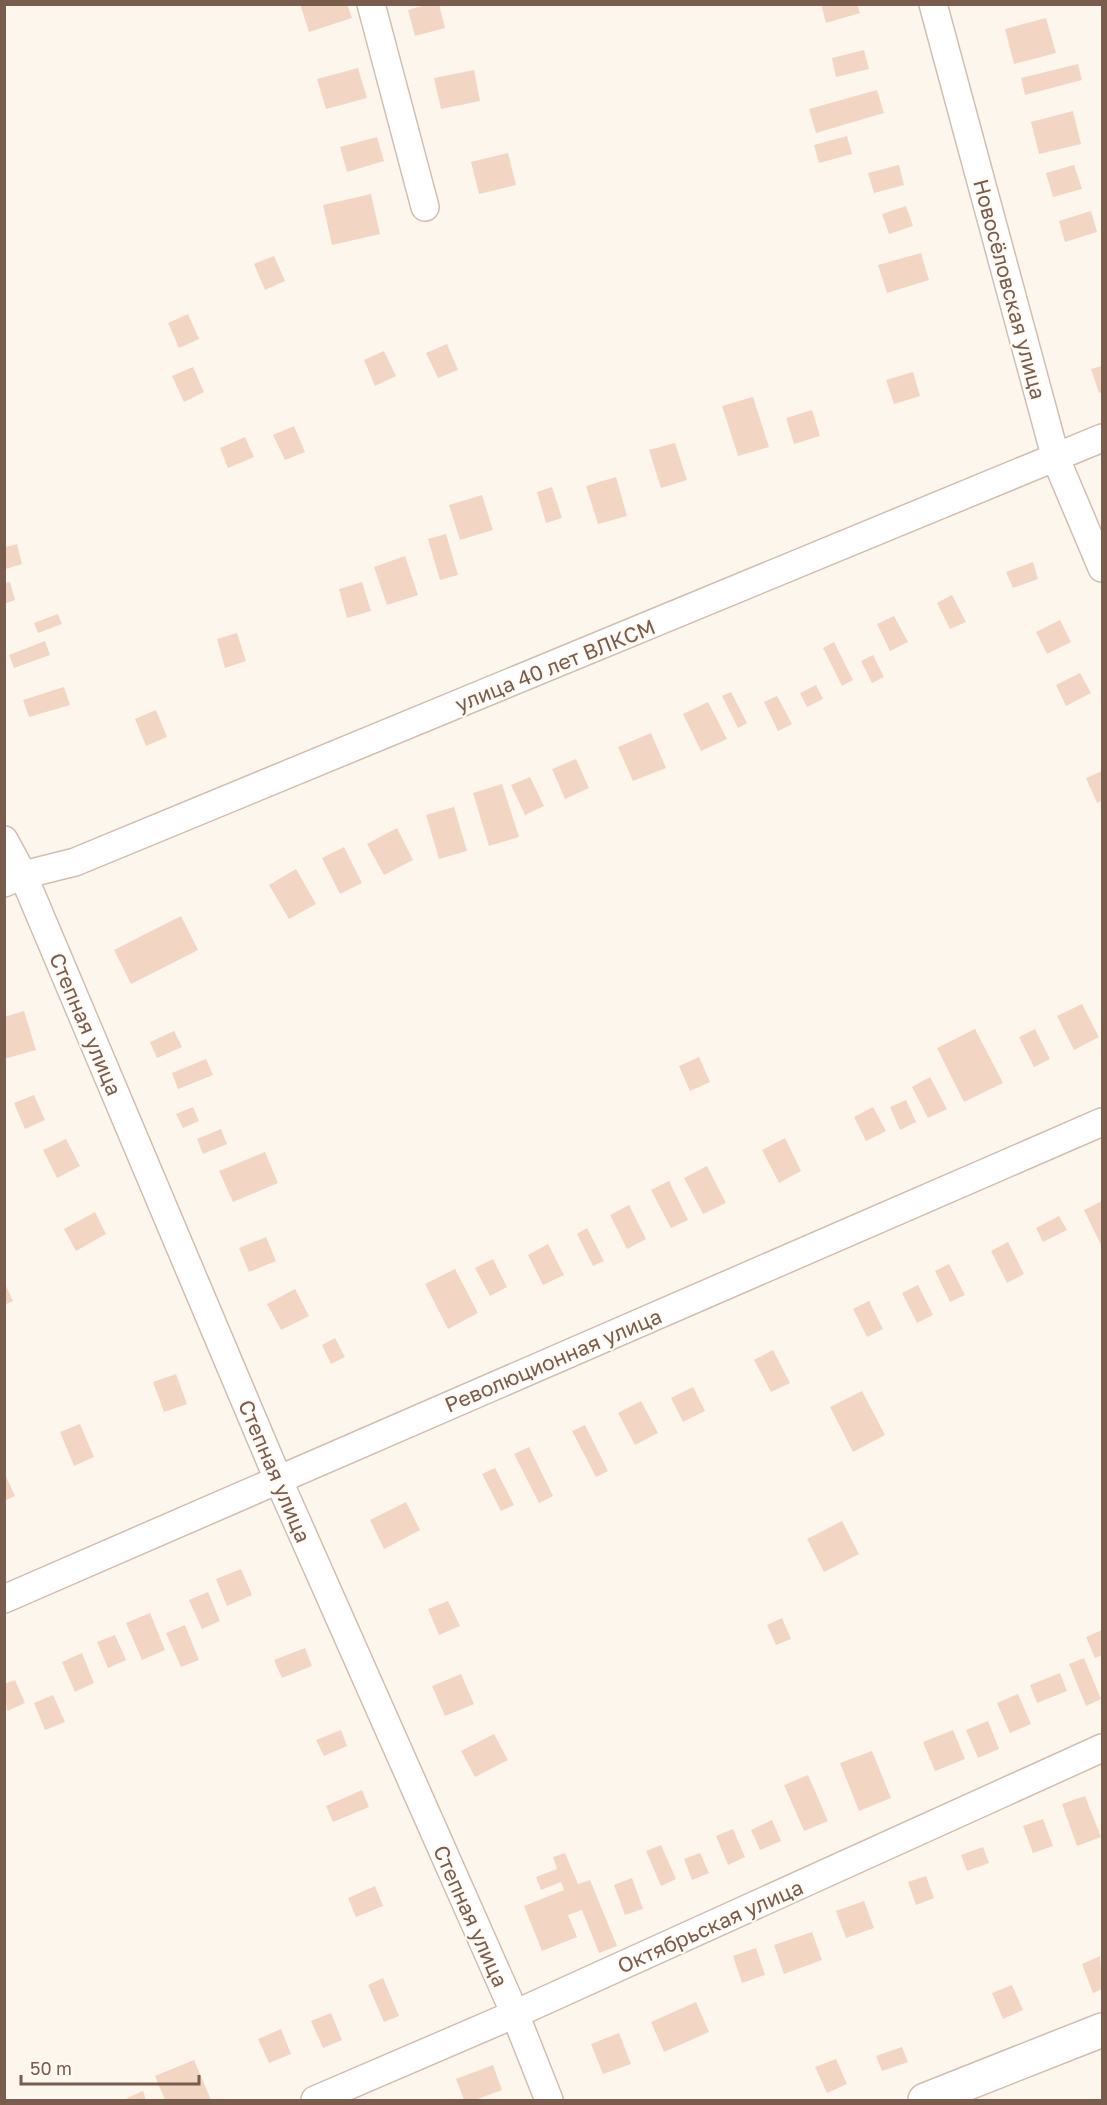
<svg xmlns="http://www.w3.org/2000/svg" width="1107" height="2105" viewBox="0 0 1107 2105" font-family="'Golos Text',sans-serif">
	<rect width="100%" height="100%" fill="#fdf6ec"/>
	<path fill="#f3d5c3" d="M300,4H347L352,18L309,32Z
		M429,4H439L445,28L415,36L408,10Z
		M821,4H857L860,13L826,23Z
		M1046,18L1056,53L1014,64L1005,29Z
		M864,50L869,69L836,77L832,58Z
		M1078,64L1082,80L1025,95L1021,78Z
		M358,68L367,98L326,109L317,79Z
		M474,70L480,101L441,109L434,78Z
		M877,90L884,113L816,133L809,109Z
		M1073,111L1081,144L1039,154L1031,122Z
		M847,136L852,154L819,163L814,145Z
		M377,137L384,161L347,172L340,147Z
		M508,153L516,185L479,194L471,162Z
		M899,165L904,185L874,193L868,173Z
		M1074,165L1082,189L1053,197L1046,173Z
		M371,194L380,234L332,245L323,205Z
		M906,206L913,226L889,234L882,214Z
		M1091,211L1097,232L1065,242L1059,221Z
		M921,253L929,280L887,293L878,265Z
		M274,256L285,281L265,290L254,264Z
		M188,314L199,339L179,348L168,323Z
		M447,344L458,370L438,378L426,353Z
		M384,351L396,376L375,386L364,360Z
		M1102,366V392L1099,393L1091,369Z
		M193,367L204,392L184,402L172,376Z
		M913,372L920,396L894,404L886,380Z
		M753,397L769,447L738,456L722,406Z
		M812,410L820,436L794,444L786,418Z
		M294,426L305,452L285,460L273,435Z
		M245,437L254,457L228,468L220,448Z
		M675,443L687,480L661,488L649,450Z
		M616,477L627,516L598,524L586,486Z
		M552,487L562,518L546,523L537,492Z
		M482,495L493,530L460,540L449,505Z
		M446,534L458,575L440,580L428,539Z
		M17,544L22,564L5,569V547Z
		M405,556L418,595L387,605L374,567Z
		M1033,562L1038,579L1013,588L1006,572Z
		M10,582L15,600L4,604V583Z
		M362,582L371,611L347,618L339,589Z
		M952,595L966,622L950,629L937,603Z
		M58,614L62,624L38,633L34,623Z
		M894,616L908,642L890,651L877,624Z
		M1060,620L1071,642L1047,654L1036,632Z
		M237,633L246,661L225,668L217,639Z
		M45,641L50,655L14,668L9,655Z
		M834,642L853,680L842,686L823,648Z
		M873,655L884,677L872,683L861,661Z
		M1080,673L1091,693L1066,706L1056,685Z
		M816,685L823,699L807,707L800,693Z
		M64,687L70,705L29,717L23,700Z
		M731,692L747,723L738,728L722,696Z
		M777,696L792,724L778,731L764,702Z
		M708,702L727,739L701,751L683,714Z
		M156,710L167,737L146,746L135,719Z
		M651,733L666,768L633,781L618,747Z
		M576,759L589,788L565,799L552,769Z
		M1102,771V801L1097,803L1086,778Z
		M530,777L544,806L525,815L511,785Z
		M502,784L519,837L489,846L473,793Z
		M454,807L467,851L439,859L426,815Z
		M397,828L413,860L384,875L367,844Z
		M344,847L362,883L340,894L322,858Z
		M296,869L316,904L289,919L269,885Z
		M181,916L198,950L131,984L114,950Z
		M1082,1004L1099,1037L1074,1050L1057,1016Z
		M24,1011L36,1050L4,1059V1017Z
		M975,1029L1003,1083L964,1102L937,1048Z
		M1035,1029L1050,1059L1034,1067L1019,1037Z
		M174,1031L182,1047L157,1058L150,1042Z
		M699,1057L710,1082L690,1091L679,1066Z
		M206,1059L213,1075L178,1089L172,1073Z
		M930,1077L947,1109L928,1118L912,1087Z
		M34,1095L45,1120L25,1129L14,1103Z
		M906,1100L916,1122L900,1130L890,1107Z
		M193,1107L199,1121L183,1128L176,1114Z
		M873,1107L886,1131L866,1141L854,1117Z
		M221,1129L227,1144L203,1154L197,1139Z
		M785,1138L801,1171L779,1183L762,1150Z
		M66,1139L80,1166L57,1178L43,1150Z
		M265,1152L278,1183L233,1202L219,1171Z
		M707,1166L726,1203L703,1214L684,1178Z
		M669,1181L688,1220L671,1228L651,1190Z
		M1102,1201V1247L1084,1210Z
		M629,1205L646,1239L627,1249L610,1215Z
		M95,1212L106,1234L76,1251L64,1229Z
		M1059,1216L1067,1230L1043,1242L1036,1228Z
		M587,1228L604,1261L593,1266L577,1234Z
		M266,1237L276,1261L249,1272L239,1248Z
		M1008,1242L1024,1274L1007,1283L991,1251Z
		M548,1244L564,1275L543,1285L528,1255Z
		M493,1259L507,1287L490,1296L475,1268Z
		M949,1264L965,1295L950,1302L935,1271Z
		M455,1269L478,1313L448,1329L425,1284Z
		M4,1282L13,1301L4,1305Z
		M918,1285L933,1315L917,1323L902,1293Z
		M295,1289L309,1316L281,1330L267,1304Z
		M869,1301L883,1329L867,1337L853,1309Z
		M335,1338L345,1357L331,1364L322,1345Z
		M773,1350L790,1383L771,1392L754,1360Z
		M176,1374L187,1404L164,1412L153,1382Z
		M693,1387L705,1411L683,1422L671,1398Z
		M862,1391L885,1435L853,1452L830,1407Z
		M641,1401L658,1433L635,1445L618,1413Z
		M80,1424L94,1457L74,1466L60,1432Z
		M585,1425L608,1471L596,1477L572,1431Z
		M529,1447L553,1496L539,1503L514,1454Z
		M495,1468L514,1505L501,1511L482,1474Z
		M4,1472L15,1496L4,1501Z
		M406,1502L420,1530L384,1549L370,1520Z
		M842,1521L859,1554L824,1572L807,1539Z
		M241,1569L252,1595L227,1606L216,1579Z
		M208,1592L220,1621L202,1629L189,1600Z
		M448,1601L460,1626L439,1635L428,1609Z
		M150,1613L165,1650L142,1660L126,1623Z
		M782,1618L791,1639L776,1645L767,1625Z
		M185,1625L199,1660L181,1667L166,1633Z
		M1102,1630V1655L1095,1658L1086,1637Z
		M115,1635L126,1660L108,1668L97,1642Z
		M305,1648L312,1666L282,1678L274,1660Z
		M82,1653L94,1683L75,1692L62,1662Z
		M1084,1658L1101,1699L1086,1706L1069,1664Z
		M1060,1673L1067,1691L1037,1703L1030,1685Z
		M461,1674L474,1704L445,1716L432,1686Z
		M15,1680L25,1703L7,1711L4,1684Z
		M1018,1694L1031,1724L1010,1733L997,1703Z
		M53,1695L65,1722L45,1730L34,1703Z
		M988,1721L999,1749L978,1758L966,1730Z
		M341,1730L347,1746L324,1756L316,1740Z
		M953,1730L965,1759L935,1771L923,1742Z
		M494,1734L508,1760L475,1777L461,1751Z
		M872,1751L891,1798L859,1811L840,1763Z
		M808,1775L828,1821L804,1831L784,1785Z
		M362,1790L369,1807L333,1822L326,1806Z
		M1085,1796L1101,1837L1077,1846L1062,1804Z
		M1043,1819L1053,1846L1033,1853L1023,1826Z
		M772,1820L781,1841L760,1850L751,1830Z
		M733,1829L745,1857L728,1865L716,1836Z
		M661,1845L676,1879L661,1886L646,1851Z
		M983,1847L989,1863L967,1871L961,1855Z
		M565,1853L578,1884L590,1880L617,1946L599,1953L582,1910L568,1915L577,1937L542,1951L524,1906L564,1890L561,1882L541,1890L536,1877L557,1869L553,1857Z
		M700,1853L709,1873L692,1880L684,1859Z
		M926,1876L934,1898L916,1905L908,1882Z
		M632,1878L643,1909L625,1915L614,1885Z
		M375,1886L383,1906L356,1917L348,1898Z
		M864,1901L874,1928L846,1938L836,1911Z
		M812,1932L822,1960L784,1974L774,1945Z
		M756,1948L765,1975L742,1983L733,1956Z
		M1100,1956L1102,1989L1093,1993L1082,1964Z
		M383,1978L399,2016L384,2022L368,1985Z
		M1012,1985L1023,2010L1003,2019L992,1993Z
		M696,2002L709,2032L664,2052L651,2022Z
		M331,2013L342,2040L323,2048L311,2021Z
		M281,2029L291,2054L269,2063L258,2039Z
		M619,2033L631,2064L603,2074L591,2044Z
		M902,2047L908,2062L882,2071L876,2056Z
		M836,2059L847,2084L827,2093L815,2067Z
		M194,2060L211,2100H165L155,2076Z
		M493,2065L502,2090L475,2100H464L456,2079Z
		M143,2091L146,2100H128L127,2098Z"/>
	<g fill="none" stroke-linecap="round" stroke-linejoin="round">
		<defs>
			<path id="minor" d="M371,4L425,207
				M933,4L1056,459L1102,568
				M4,840L23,875L278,1479L515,2014L549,2100
				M4,883L23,875L75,862L1102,438
				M4,1599L1102,1122
				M315,2100L515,2014L1102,1748"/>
			<path id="tertiary" d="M925,2100L1102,2030"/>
		</defs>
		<use href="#minor" stroke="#d1beb0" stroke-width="30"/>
		<use href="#tertiary" stroke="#d1beb0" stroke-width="36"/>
		<use href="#minor" stroke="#fff" stroke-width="27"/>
		<use href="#tertiary" stroke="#fff" stroke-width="33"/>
	</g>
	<g text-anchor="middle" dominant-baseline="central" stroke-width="4.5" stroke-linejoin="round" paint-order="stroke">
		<g font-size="21" fill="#7a5c4d" stroke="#fffaf3">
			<text transform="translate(1010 289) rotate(75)">Новосёловская улица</text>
			<text transform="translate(555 665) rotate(-22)">улица 40 лет ВЛКСМ</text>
			<text transform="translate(86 1024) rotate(67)">Степная улица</text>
			<text transform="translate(553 1360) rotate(-23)">Революционная улица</text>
			<text transform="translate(275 1471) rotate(67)">Степная улица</text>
			<text transform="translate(471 1916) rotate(66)">Степная улица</text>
			<text transform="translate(710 1926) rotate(-24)">Октябрьская улица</text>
		</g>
	</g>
	<rect width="1107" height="2105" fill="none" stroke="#7a5c4d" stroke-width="12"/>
	<path d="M21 2075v9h178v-9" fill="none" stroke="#7a5c4d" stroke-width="3"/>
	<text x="30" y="2075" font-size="18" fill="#7a5c4d" stroke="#fffaf3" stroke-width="4.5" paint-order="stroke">50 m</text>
</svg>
